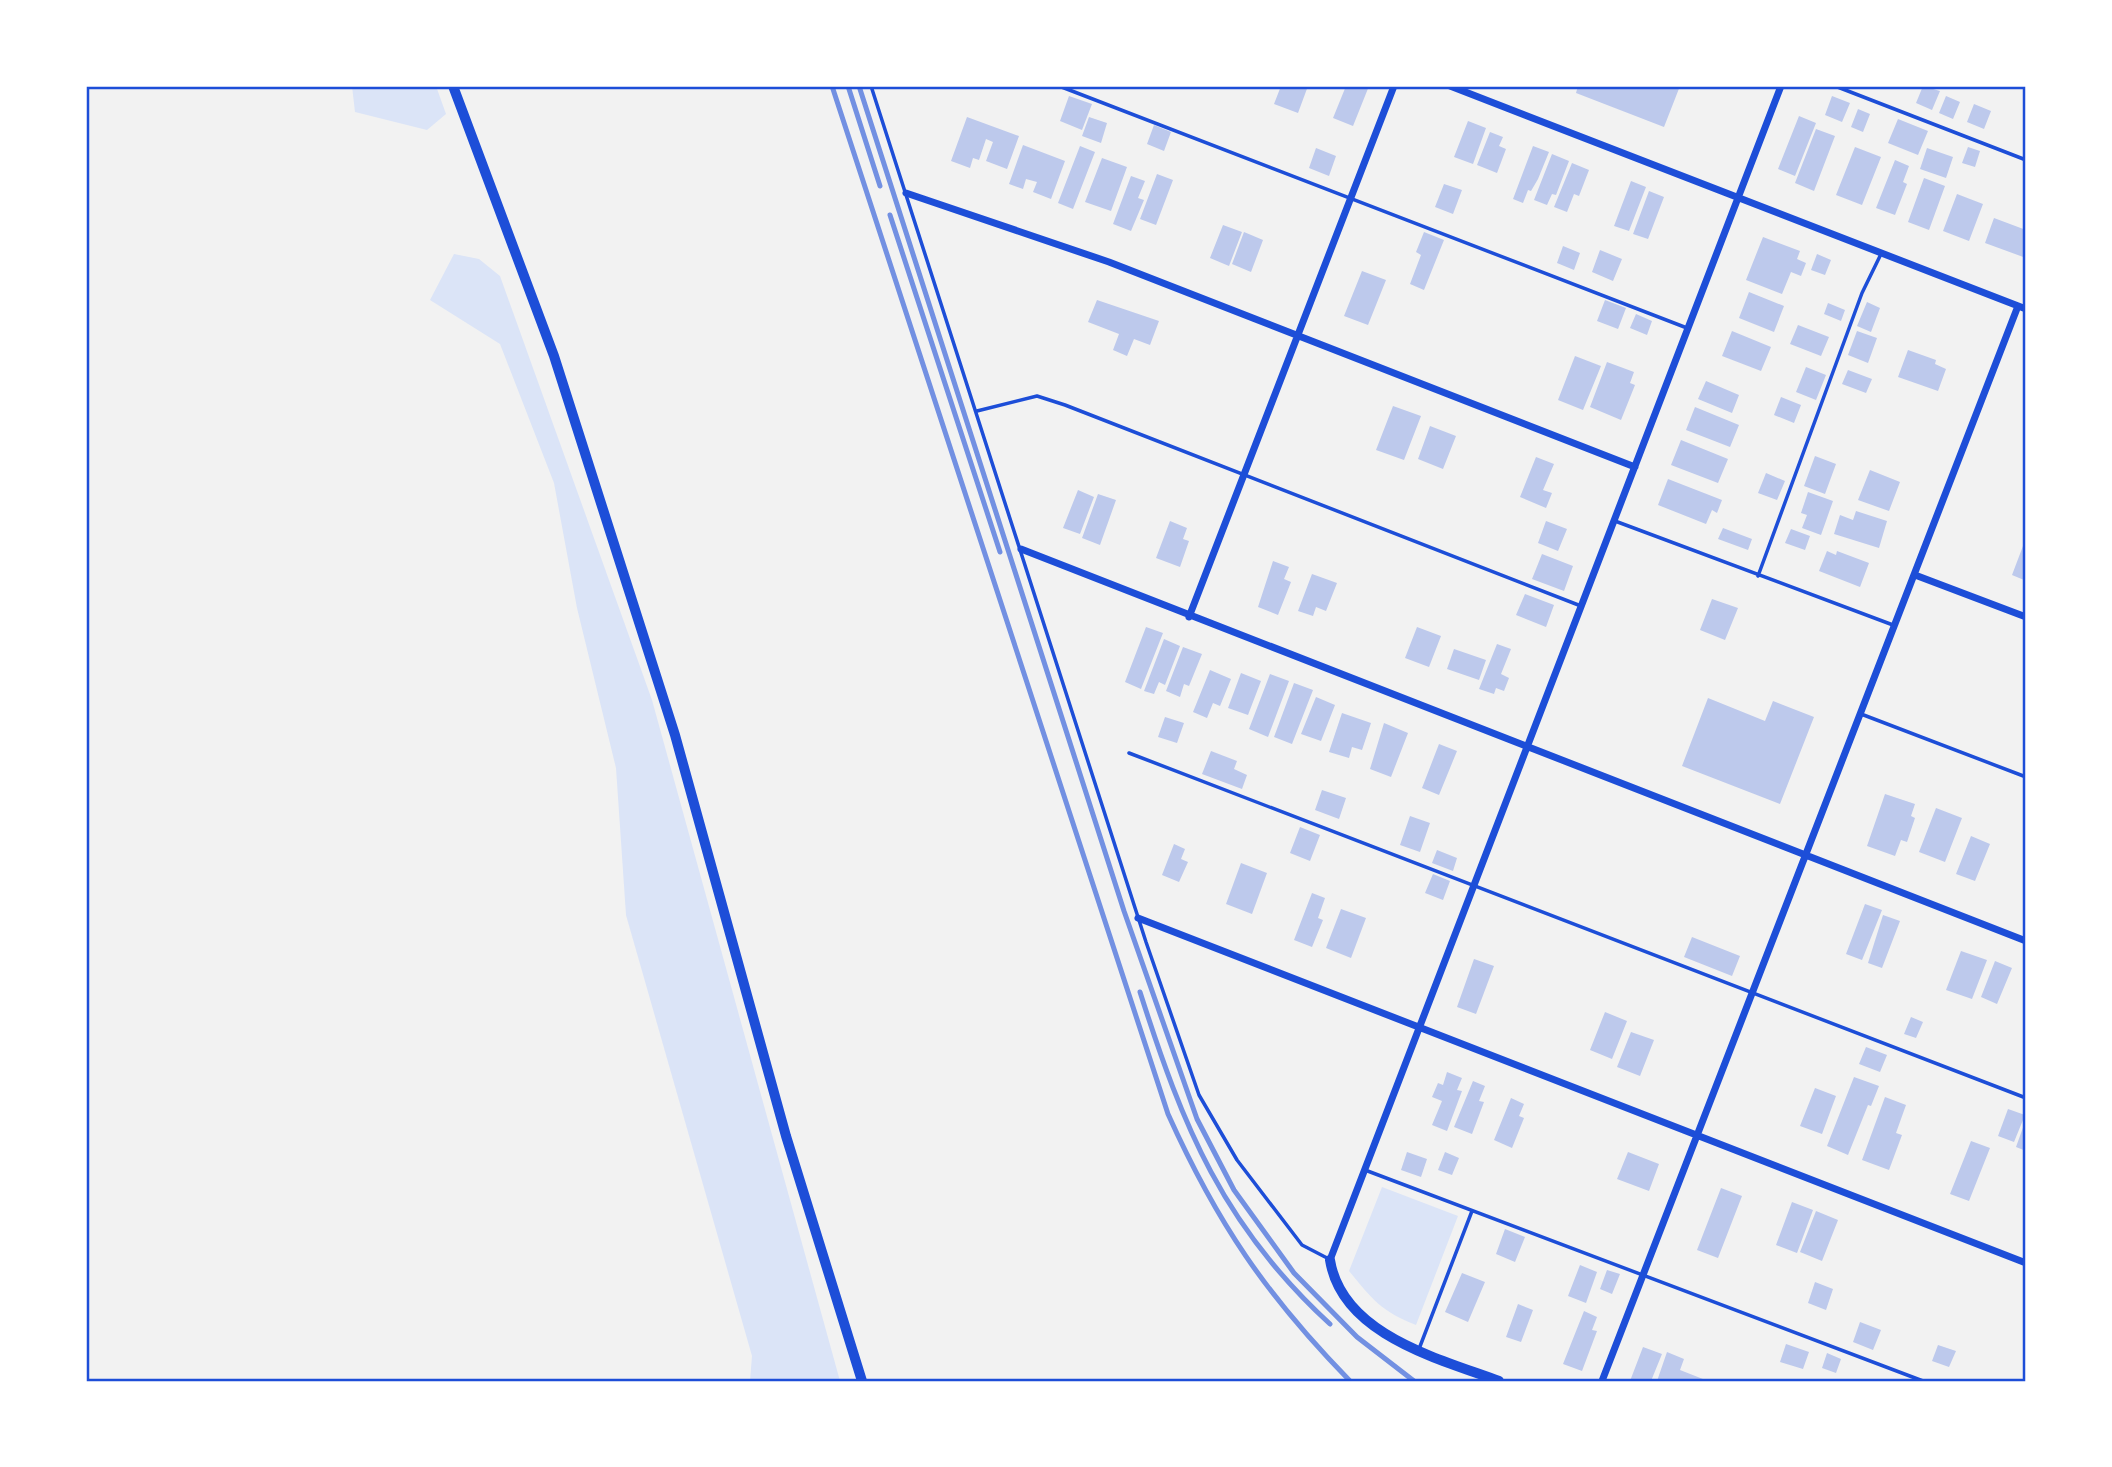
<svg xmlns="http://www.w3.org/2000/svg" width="2112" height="1467" viewBox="0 0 2112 1467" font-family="'Fira Sans',sans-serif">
	<rect width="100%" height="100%" fill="#f2f2f2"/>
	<path fill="#dbe4f7" d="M352,86H436L446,114L427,130L355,112Z
		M454,254L479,259L500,276L652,700L840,1381H750L752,1356L626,915L616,768L577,608L554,483L500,344L430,300Z
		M1382,1187L1458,1216L1416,1325C1382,1312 1372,1299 1349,1271Z"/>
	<path fill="#bdc9ec" d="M1281,86H1308L1298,113L1274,104Z
		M1346,86H1369L1353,126L1333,118Z
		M1578,86H1680L1664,127L1576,93Z
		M1923,86L1940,91L1932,110L1916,103Z
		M1069,96L1092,104L1082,130L1060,121Z
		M1832,96L1850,103L1842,122L1825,115Z
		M1946,96L1960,102L1953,119L1939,113Z
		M1974,104L1991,111L1984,129L1967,122Z
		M1858,109L1870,114L1863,132L1851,127Z
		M1799,116L1816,123L1795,176L1778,169Z
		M967,117L1019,136L1007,169L986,161L993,142L986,139L979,160L973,158L970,168L951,161Z
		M1089,117L1107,123L1101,143L1082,136Z
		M1898,119L1928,131L1918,155L1888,143Z
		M1468,121L1486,128L1473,164L1454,157Z
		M1154,125L1171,132L1164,151L1147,144Z
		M1816,129L1835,136L1814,191L1795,183Z
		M1490,132L1503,137L1499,146L1506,149L1497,173L1477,165Z
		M1023,145L1065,161L1051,199L1033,192L1037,182L1026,179L1023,189L1009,184Z
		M1080,146L1095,152L1073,209L1058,203Z
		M1533,146L1549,152L1538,179L1531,191L1528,190L1523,203L1513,199Z
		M1855,147L1881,157L1862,205L1836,195Z
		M1968,147L1980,151L1975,167L1962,163Z
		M1316,148L1336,156L1329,176L1309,168Z
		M1927,148L1953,157L1946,178L1920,169Z
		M1552,154L1569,161L1556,195L1552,194L1547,205L1534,200Z
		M1102,158L1127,167L1111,211L1085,202Z
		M1895,160L1909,166L1903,182L1907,184L1895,215L1876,208Z
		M1572,163L1589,170L1579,196L1574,194L1567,212L1554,207Z
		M1157,174L1173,180L1156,225L1140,219Z
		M1131,176L1145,181L1138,198L1144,200L1131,231L1113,224Z
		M1924,178L1945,186L1929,230L1908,222Z
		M1631,181L1646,187L1629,231L1614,226Z
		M1444,184L1462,190L1453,214L1435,207Z
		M1649,191L1664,197L1648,239L1633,234Z
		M1957,194L1983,204L1969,241L1943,231Z
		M1994,218L2026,230V258L1985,243Z
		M1223,225L1242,232L1229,266L1210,258Z
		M1244,232L1263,240L1251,272L1232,264Z
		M1424,232L1444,240L1424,290L1410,284L1421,255L1416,252Z
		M1763,237L1800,251L1797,259L1806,263L1801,276L1791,272L1782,294L1746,280Z
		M1563,246L1580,253L1574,270L1557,263Z
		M1600,250L1622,259L1613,281L1592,272Z
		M1817,254L1831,260L1825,275L1811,270Z
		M1362,271L1386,280L1368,325L1344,316Z
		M1749,292L1784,306L1774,332L1739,318Z
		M1097,300L1159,321L1150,345L1134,339L1127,356L1113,350L1119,334L1088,322Z
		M1605,300L1626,308L1618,329L1597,321Z
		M1867,302L1880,308L1871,332L1857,326Z
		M1828,303L1845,310L1841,321L1824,314Z
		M1636,314L1652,321L1647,335L1630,328Z
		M1798,325L1829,337L1821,356L1790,344Z
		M1732,331L1771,347L1761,371L1722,356Z
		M1857,331L1877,338L1868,363L1848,355Z
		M1908,350L1936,360L1935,364L1946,369L1938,391L1898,377Z
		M1575,356L1601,366L1583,410L1558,400Z
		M1607,362L1634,372L1630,383L1635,385L1621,420L1590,407Z
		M1806,367L1826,375L1816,400L1796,392Z
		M1848,370L1872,379L1866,393L1842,384Z
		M1706,381L1739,395L1732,413L1698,399Z
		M1781,397L1801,405L1794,423L1774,415Z
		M1393,406L1421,416L1404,460L1376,450Z
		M1695,407L1739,425L1730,447L1686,430Z
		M1430,426L1456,436L1443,469L1418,459Z
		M1681,440L1728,459L1718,483L1671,465Z
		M1815,456L1836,464L1825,494L1804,486Z
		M1536,457L1554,464L1543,490L1552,493L1546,508L1520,497Z
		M1870,470L1900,482L1889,511L1858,500Z
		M1766,473L1785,481L1777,500L1758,493Z
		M1668,479L1722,500L1717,513L1712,510L1706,524L1658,505Z
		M1078,490L1094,497L1080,534L1063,528Z
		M1808,492L1833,501L1821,535L1802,528L1807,515L1801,513Z
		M1098,494L1116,500L1100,545L1082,538Z
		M1856,511L1887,521L1879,548L1834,534L1840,515L1853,520Z
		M1170,521L1187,528L1183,539L1189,541L1180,567L1156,558Z
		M1546,521L1567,529L1558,551L1538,543Z
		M1723,528L1752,539L1748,550L1718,539Z
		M1791,529L1810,536L1805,550L1785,543Z
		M2026,538V575L2024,580L2012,575Z
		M1827,551L1836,555L1837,551L1869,563L1860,587L1819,571Z
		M1542,554L1573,566L1564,591L1532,579Z
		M1273,561L1289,567L1284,579L1291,582L1278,615L1258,607Z
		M1312,574L1337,583L1326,611L1316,607L1313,616L1298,611Z
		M1525,594L1554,605L1546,627L1516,615Z
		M1712,599L1738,608L1725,640L1700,630Z
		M1146,627L1163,633L1141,689L1125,682Z
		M1417,627L1441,636L1429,667L1405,658Z
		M1164,639L1180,646L1165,685L1159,682L1154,694L1144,691Z
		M1497,644L1511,649L1501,674L1509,678L1504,691L1496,688L1494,694L1479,689Z
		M1183,647L1202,654L1189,686L1184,684L1180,697L1166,691Z
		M1454,649L1486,660L1479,680L1447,669Z
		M1210,670L1231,679L1220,706L1213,703L1207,718L1193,712Z
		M1241,673L1261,681L1248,715L1228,708Z
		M1270,674L1289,681L1268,737L1249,729Z
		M1294,683L1313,690L1292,744L1274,737Z
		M1316,697L1335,705L1321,741L1301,734Z
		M1708,698L1765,721L1773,701L1814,717L1780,804L1682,766Z
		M1342,713L1371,723L1362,750L1352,747L1349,758L1329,752Z
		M1165,717L1184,723L1177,743L1158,737Z
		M1384,723L1408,733L1391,777L1370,769Z
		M1439,744L1457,751L1439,795L1422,788Z
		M1211,751L1237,761L1234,769L1247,775L1242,789L1202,774Z
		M1322,790L1346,798L1339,819L1315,810Z
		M1885,794L1915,804L1911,816L1915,818L1907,842L1901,840L1895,856L1867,846Z
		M1936,808L1962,818L1945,862L1919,852Z
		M1410,816L1430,823L1420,852L1400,845Z
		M1300,827L1320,835L1310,861L1290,853Z
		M1971,836L1990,844L1975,881L1956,874Z
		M1174,844L1185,849L1181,859L1188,862L1179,882L1162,875Z
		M1437,850L1457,858L1453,871L1432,863Z
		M1241,863L1267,873L1252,914L1226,904Z
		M1433,874L1450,881L1443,900L1425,893Z
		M1312,893L1325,898L1318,918L1323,920L1312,947L1294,940Z
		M1865,904L1882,910L1862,960L1846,954Z
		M1341,909L1366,918L1351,958L1326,948Z
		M1883,915L1900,921L1882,968L1868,963Z
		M1692,937L1740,956L1732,976L1684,957Z
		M1961,951L1987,960L1972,999L1946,990Z
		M1474,959L1494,966L1476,1014L1457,1007Z
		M1995,961L2012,968L1997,1004L1981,997Z
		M1605,1012L1627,1021L1612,1059L1590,1050Z
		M1911,1017L1923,1022L1916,1038L1904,1034Z
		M1631,1032L1654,1040L1640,1076L1617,1067Z
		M1866,1047L1887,1055L1880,1072L1859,1064Z
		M1447,1072L1462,1078L1457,1090L1462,1091L1447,1131L1432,1125L1442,1101L1432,1097L1438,1083L1443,1085Z
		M1854,1077L1879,1086L1871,1106L1868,1105L1848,1155L1827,1146Z
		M1473,1081L1485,1086L1479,1101L1484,1102L1472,1134L1454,1127Z
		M1815,1088L1836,1096L1822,1134L1800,1126Z
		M1885,1097L1906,1105L1896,1133L1902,1135L1889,1170L1862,1160Z
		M1511,1098L1524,1104L1519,1116L1524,1118L1512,1148L1494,1140Z
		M2008,1109L2025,1115L2014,1142L1998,1136Z
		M2026,1119V1151L2016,1147Z
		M1971,1141L1990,1148L1969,1201L1950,1194Z
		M1407,1152L1427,1159L1421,1177L1401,1170Z
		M1445,1152L1459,1158L1452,1175L1438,1170Z
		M1628,1152L1659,1164L1649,1191L1617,1179Z
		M1721,1188L1742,1196L1718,1258L1697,1250Z
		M1792,1202L1813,1210L1797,1253L1776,1245Z
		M1816,1211L1838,1220L1822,1261L1800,1252Z
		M1505,1229L1525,1237L1515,1262L1496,1254Z
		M1580,1265L1597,1272L1586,1303L1568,1296Z
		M1607,1270L1620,1274L1612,1294L1600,1289Z
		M1462,1273L1485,1282L1468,1322L1445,1312Z
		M1815,1282L1833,1289L1826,1310L1808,1303Z
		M1518,1304L1533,1310L1521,1342L1506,1337Z
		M1584,1311L1597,1317L1592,1330L1597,1331L1582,1371L1563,1364Z
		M1860,1322L1881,1330L1873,1350L1853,1342Z
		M1786,1344L1809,1352L1803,1369L1780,1362Z
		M1938,1345L1956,1351L1949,1367L1932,1361Z
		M1643,1347L1662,1354L1651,1381H1630Z
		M1667,1352L1684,1359L1680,1370L1708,1381H1657Z
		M1827,1353L1841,1359L1836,1373L1822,1368Z"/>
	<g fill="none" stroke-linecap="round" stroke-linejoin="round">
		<path stroke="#1d4ed8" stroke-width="3.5" d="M871,86L1146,942L1199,1095L1237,1160L1302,1245L1329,1259
			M1059,86L1687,328
			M1835,86L2026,160
			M977,411L1037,396L1065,405L1581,606
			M1615,521L1893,625
			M1758,576L1862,293L1881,254
			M1861,714L2026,777
			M1129,753L2026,1098
			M1365,1170L1923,1381
			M1419,1349L1472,1211"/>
		<path stroke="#1d4ed8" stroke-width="7" d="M1450,86L2026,309
			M906,193L1109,262L1635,467
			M1021,549L2026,941
			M1915,575L2026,617
			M1189,617L1394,86
			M1138,918L2026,1263
			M1330,1260L1781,86
			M1602,1381L2018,306"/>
		<path stroke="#1d4ed8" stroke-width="10" d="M453,86L554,356L675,735L786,1136L862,1381
			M1330,1260C1342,1335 1440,1359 1499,1381"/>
		<path stroke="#7290e2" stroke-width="5" d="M832,86L1168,1114C1217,1223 1266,1295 1350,1381
			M848,86L880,186
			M859,86L1124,911L1197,1119L1234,1190L1294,1273L1357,1337L1414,1381
			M890,215L1000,552
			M1140,992C1183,1127 1223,1226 1330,1324"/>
	</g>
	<rect width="2112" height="1467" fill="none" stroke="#ffffff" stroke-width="175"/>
	<rect x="88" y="88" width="1936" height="1292" fill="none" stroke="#1d4ed8" stroke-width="2.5"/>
</svg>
